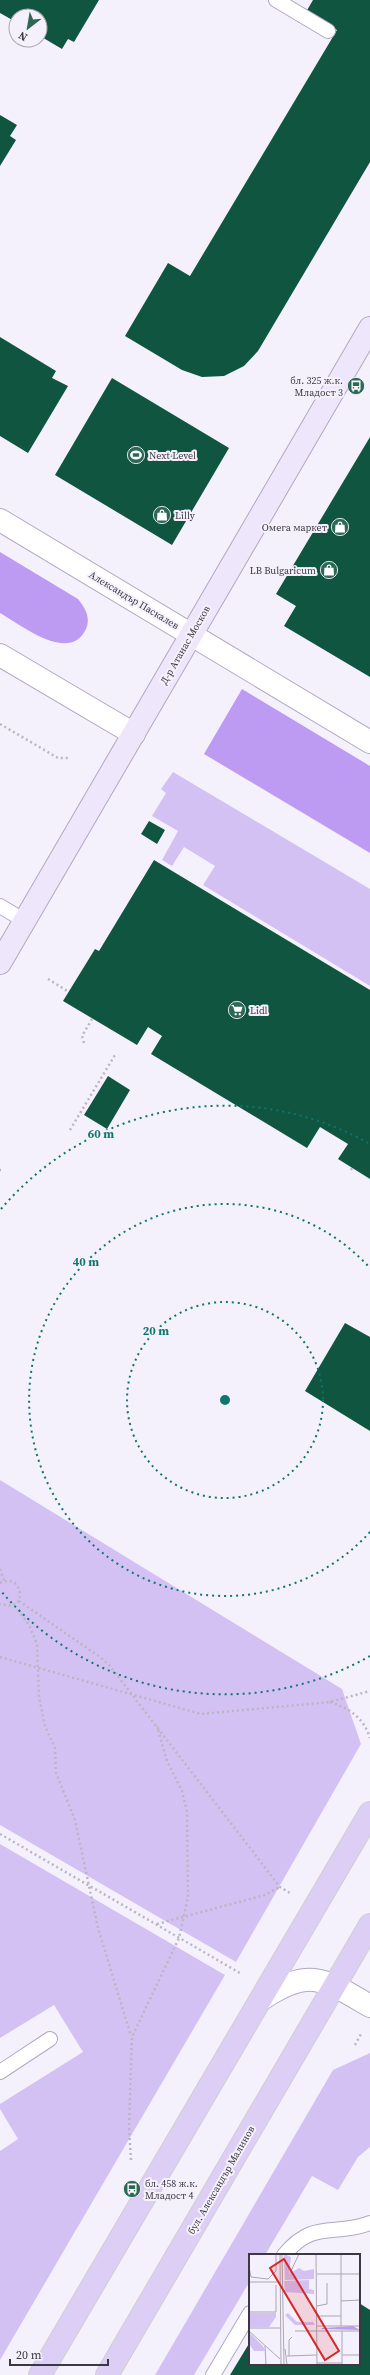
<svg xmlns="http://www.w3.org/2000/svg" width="370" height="2375" viewBox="0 0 370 2375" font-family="'Source Serif 4',serif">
	<rect width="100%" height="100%" fill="#f5f1fc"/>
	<path fill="#d4c1f4" d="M173,772L370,889V986L203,885L215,866L184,847L172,866L162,860L178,831L152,816L166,793L161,789Z
		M0,1480L342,1689L361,1744L236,1962L0,1825Z
		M0,1844L225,1975L0,2360V2151L18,2139L0,2109V2104L83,2052L54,2005L0,2038Z
		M370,2053V2147L358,2157L338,2190L312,2176L265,2255H250V2281L194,2375H155L333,2070Z"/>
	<path fill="#be9bf2" d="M0,552L78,599C85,608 91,617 86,629C70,664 21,625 0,613Z
		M242,689L370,766V853L204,754Z"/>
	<path fill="#0f5540" d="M0,0H99L74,42L68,39L62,49L40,36V16H16V22L0,13Z
		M313,0H370V162L258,351L244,366L224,376L202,377L182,370L125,336L168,263L190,276L337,30L306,12Z
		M0,115L17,125L10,136L16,140L0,166Z
		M0,337L56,371L52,378L68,386L28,453L0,436Z
		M112,378L229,448L172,545L55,475Z
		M370,437V677L284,626L296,606L276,594Z
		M149,821L165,830L157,844L141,834Z
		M154,860L370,990V1179L338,1159L348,1144L320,1127L307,1148L151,1054L162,1036L148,1027L137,1045L63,1001L95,949L99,951Z
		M108,1076L130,1090L107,1129L84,1115Z
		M345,1323L370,1337V1431L305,1391Z
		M359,2303L370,2310V2375H230L250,2342V2364H359Z"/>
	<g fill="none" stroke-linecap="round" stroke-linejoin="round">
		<defs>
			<path id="lane" d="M276,0L328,31
				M0,906L25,921
				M0,2072L50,2039
				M284,2255C314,2219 333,2237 370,2223
				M213,2375L250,2313"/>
			<path id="street" d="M0,520L370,742
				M0,655L134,734
				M262,1999C310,1967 324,1979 370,2006"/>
			<path id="secondary" d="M0,963L370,328"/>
			<path id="primary" d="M40,2375L370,1813
				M107,2375L370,1925"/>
		</defs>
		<use href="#lane" stroke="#b1a8c1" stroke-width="16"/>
		<use href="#street" stroke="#b1a8c1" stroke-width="24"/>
		<use href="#secondary" stroke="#b1a8c1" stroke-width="24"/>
		<use href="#primary" stroke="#d0cfd2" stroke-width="24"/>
		<path stroke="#bab6c1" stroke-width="2.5" stroke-dasharray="2 3" stroke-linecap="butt" d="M0,724L58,758H70
			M48,979L69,992
			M84,1043L82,1036L92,1019
			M70,1130L115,1055
			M0,1170H1
			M351,1170L352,1168
			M0,1569L4,1581
			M0,1583C14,1576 23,1588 19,1601L12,1606L0,1604
			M19,1601L100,1657L110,1666L280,1887L290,1893
			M18,1610L29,1625L37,1644L39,1697L45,1726L55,1748L56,1773L75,1820L98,1928L131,2036
			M0,1657L201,1714L330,1702L370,1691
			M330,1702C350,1709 363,1717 370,1738
			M0,1834L240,1973
			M157,1924L265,1895L280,1887
			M355,2045L361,2034
			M131,2160L129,2128L132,2037L179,1938L188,1897L187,1812L182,1791L167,1761L157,1726"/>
		<use href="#lane" stroke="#fff" stroke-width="14"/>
		<use href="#street" stroke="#fff" stroke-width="22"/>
		<use href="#secondary" stroke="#eee6fa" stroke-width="22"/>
		<use href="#primary" stroke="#ddcef5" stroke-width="22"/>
	</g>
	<g fill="none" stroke="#0f766e" stroke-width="2" stroke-dasharray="2 4">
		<circle cx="225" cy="1400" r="98"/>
		<path d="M370 1532A196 196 0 1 1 370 1268"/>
		<path d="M370 1656A294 294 0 0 1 1 1591M1 1209A294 294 0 0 1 370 1144"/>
	</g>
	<defs>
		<symbol id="bus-disc" viewBox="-11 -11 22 22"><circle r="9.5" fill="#2c6853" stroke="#f5f1fc"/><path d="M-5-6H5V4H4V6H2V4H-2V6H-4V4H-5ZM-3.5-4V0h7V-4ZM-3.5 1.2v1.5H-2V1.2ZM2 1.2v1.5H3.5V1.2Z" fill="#fff"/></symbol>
		<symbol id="stadium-disc" viewBox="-11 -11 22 22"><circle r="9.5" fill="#2c6853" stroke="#f5f1fc"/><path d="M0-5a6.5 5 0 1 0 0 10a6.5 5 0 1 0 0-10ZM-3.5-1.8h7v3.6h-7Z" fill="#fff"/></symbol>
		<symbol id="shop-disc" viewBox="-11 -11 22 22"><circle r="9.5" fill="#2c6853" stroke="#f5f1fc"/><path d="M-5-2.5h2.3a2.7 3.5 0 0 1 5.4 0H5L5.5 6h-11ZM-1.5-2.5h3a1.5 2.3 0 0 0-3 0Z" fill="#fff"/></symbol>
		<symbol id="supermarket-disc" viewBox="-11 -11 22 22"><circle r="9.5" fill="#2c6853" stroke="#f5f1fc"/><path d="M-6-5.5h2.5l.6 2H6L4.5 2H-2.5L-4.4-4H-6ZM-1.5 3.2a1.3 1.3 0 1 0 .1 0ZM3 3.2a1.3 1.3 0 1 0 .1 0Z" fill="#fff"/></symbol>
	</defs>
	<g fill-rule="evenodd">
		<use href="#bus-disc" x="346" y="376" width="20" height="20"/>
		<use href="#stadium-disc" x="126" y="445" width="20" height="20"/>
		<use href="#shop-disc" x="152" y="505" width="20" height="20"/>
		<use href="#shop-disc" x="330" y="517" width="20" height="20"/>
		<use href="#shop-disc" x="319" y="560" width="20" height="20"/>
		<use href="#supermarket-disc" x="227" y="1000" width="20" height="20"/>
		<use href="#bus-disc" x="122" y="2179" width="20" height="20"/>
	</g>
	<g text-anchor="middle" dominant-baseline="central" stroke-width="4" stroke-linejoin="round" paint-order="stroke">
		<g font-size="10" fill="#3c3843" stroke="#f5f1fc" text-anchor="start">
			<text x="343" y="380" text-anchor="end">бл. 325 ж.к.<tspan x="343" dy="12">Младост 3</tspan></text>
			<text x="149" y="455">Next Level</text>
			<text x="175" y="515">Lilly</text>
			<text x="327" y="527" text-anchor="end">Омега маркет</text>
			<text x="316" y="570" text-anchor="end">LB Bulgaricum</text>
			<text x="250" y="1010">Lidl</text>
			<text x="145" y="2183">бл. 458 ж.к.<tspan x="145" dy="12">Младост 4</tspan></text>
		</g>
		<g font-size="10" fill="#3c3843" stroke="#f5f1fc">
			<text transform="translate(134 600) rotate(31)">Александър Паскалев</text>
			<text transform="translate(185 645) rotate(-60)">Д-р Атанас Москов</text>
			<text transform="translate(221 2180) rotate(-60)">бул. Александър Малинов</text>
		</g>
	</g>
	<g transform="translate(249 2254)">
		<rect width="111" height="111" fill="#f5f1fc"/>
		<path d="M35,0L42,3L40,20L50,14L55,17L65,15V25L36,26ZM60,26V35L65,36V40L36,38L35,27ZM0,59H27V63L20,73H0ZM39,59L48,68H64L66,71H46L36,61ZM0,78L14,92L16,97H5L0,90Z" fill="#d4c1f4"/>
		<path d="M104,72L111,76L72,75L73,74Z" fill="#be9bf2"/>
		<path fill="none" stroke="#aba7b2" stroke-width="1" d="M31,0L32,111M33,0L35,111M67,0L68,111M0,13L2,23L19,25L27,17V0M41,19L50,0M68,20H111M0,28H31M92,47L111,46M68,52L78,50V29M0,58H27V31M68,62H92M68,72H111M92,72V0M0,74H31M0,77L31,105M46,77H111M93,77V111M16,92L17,111M36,95L38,111M93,101H111M38,102L68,101M40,102V86L43,83M68,109H93"/>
		<path fill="#d62828" fill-opacity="0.15" stroke="#d62828" stroke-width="2" d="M35,5L90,97L76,106L21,14Z"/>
		<rect width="111" height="111" fill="none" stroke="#3c3843" stroke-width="2"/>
	</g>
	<circle cx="225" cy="1400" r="6" fill="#0f766e" stroke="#f5f1fc" stroke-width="2"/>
	<g font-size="12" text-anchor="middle" font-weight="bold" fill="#0f766e" stroke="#f5f1fc" stroke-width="4" stroke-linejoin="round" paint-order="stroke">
		<text x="101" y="1138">60 m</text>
		<text x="86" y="1266">40 m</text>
		<text x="156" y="1335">20 m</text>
	</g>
	<g transform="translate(28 28) rotate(211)"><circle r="19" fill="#f5f1fc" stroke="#aba7b2"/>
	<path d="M0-3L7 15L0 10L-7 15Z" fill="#2c6853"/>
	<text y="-6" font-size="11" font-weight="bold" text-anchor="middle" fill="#3c3843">N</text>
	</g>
	<path d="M10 2359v6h98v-6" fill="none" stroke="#3c3843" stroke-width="2"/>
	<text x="16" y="2359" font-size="12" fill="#3c3843" stroke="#f5f1fc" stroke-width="3" paint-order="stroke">20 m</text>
</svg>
